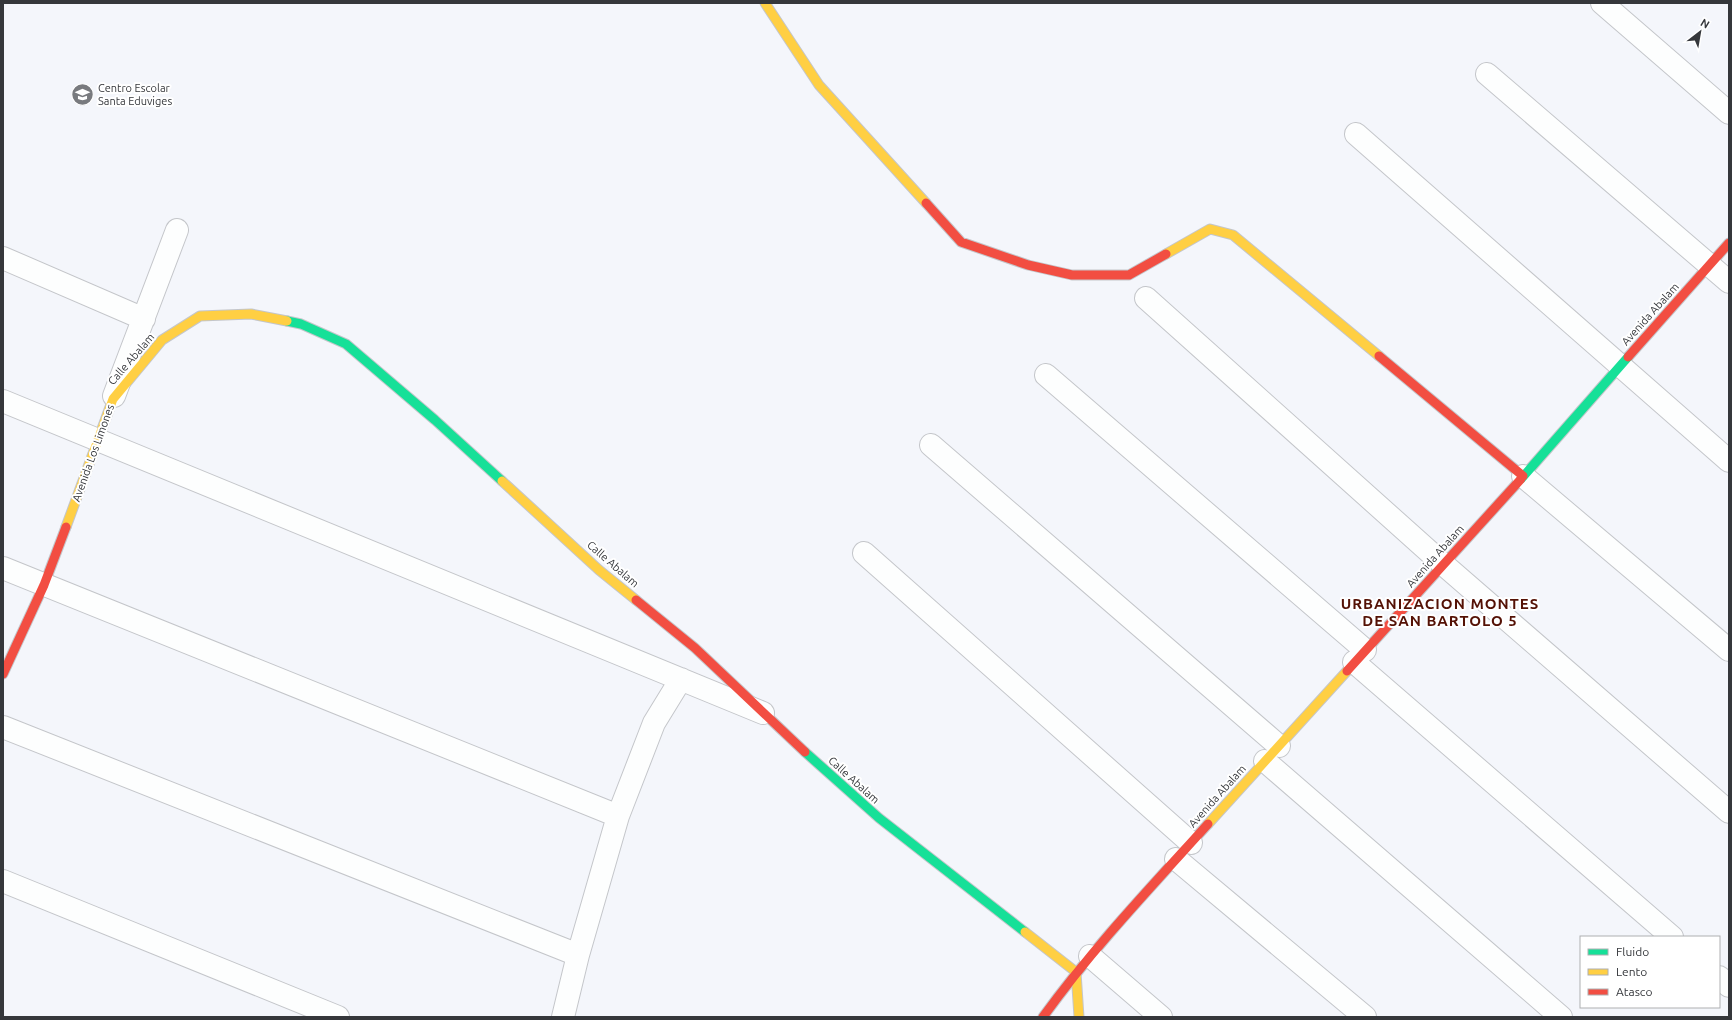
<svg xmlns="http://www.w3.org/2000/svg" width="1732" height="1020" viewBox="0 0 1732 1020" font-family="Ubuntu,sans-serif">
	<rect width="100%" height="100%" fill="#f4f6fb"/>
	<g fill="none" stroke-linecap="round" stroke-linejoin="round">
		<defs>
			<path id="street" d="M1602,3L1729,113
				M1487,74L1729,282
				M1356,134L1729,461
				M3,258L144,319
				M1146,298L1443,564L1729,812
				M1046,375L1365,650
				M114,396L177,230
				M3,401L763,713
				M931,445L1279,746
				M1523,476L1729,650
				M864,553L1191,843
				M3,568L618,816
				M1354,662L1672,937
				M3,727L578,955
				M1265,761L1561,1017
				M1176,859L1365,1017
				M3,881L338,1017
				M1090,956L1161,1017
				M1719,977L1729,986
				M563,1017L578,955L618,816L654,723L681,679"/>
			<path id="fast" d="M287,321L301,324L346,344L435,420L502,481
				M1521,479L1628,357
				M805,752L879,818L1025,932"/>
			<path id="slow" d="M765,3L819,85L926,203
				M1166,254L1210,229L1233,235L1379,356
				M502,481L599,570L636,600
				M66,527L113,399L162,340L200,316L251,314L287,321
				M1208,824L1347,671
				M1025,932L1076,972
				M1076,972L1079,1017"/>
			<path id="jam" d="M926,203L961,242L1028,265L1072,275H1129L1166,254
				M1379,356L1523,476
				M1628,357L1729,243
				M636,600L695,648L805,752
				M1347,671L1521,479
				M3,674L44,585L66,527
				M1043,1017C1093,948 1151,887 1208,824"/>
		</defs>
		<use href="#street" stroke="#c4c6ca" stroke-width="24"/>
		<use href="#fast" stroke="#c4c6ca" stroke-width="11"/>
		<use href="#slow" stroke="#c4c6ca" stroke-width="11"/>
		<use href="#jam" stroke="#c4c6ca" stroke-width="11"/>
		<use href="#street" stroke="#fdfefe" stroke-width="22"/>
		<use href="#fast" stroke="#16e098" stroke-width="9"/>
		<use href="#slow" stroke="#ffcf43" stroke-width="9"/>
		<use href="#jam" stroke="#f24e42" stroke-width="9"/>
	</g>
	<defs>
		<symbol id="school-disc" viewBox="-11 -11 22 22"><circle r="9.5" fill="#787a7e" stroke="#fff"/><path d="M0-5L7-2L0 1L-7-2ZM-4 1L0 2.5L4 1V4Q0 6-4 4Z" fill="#fff"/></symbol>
	</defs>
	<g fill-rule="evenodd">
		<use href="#school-disc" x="70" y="82" width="25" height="25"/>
	</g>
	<g text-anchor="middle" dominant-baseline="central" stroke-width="4" stroke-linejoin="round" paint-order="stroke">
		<g font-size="11" fill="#35373b" stroke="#fff" text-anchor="start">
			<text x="98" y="88">Centro Escolar<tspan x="98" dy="13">Santa Eduviges</tspan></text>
		</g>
		<g font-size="11" fill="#35373b" stroke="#fff">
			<text transform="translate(1650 314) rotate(-48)">Avenida Abalam</text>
			<text transform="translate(131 359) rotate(-49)">Calle Abalam</text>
			<text transform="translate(93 453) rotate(-70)">Avenida Los Limones</text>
			<text transform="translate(1435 556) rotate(-48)">Avenida Abalam</text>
			<text transform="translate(613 564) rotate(41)">Calle Abalam</text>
			<text transform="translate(854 780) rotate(42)">Calle Abalam</text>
			<text transform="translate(1217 796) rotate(-48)">Avenida Abalam</text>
		</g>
		<g font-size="15" font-weight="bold" letter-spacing="1" fill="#541105" stroke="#fff">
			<text x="1440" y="603">URBANIZACION MONTES<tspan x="1440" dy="17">DE SAN BARTOLO 5</tspan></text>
		</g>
	</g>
	<rect width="1732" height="1020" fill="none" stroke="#35373b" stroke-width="8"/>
	<rect x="1580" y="936" width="140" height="72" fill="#ffffff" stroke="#aeafb1"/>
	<rect x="1588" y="949" width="20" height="6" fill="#16e098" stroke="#aeafb1"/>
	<text x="1616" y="956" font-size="12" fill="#35373b">Fluido</text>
	<rect x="1588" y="969" width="20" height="6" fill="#ffcf43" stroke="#aeafb1"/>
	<text x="1616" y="976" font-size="12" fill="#35373b">Lento</text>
	<rect x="1588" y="989" width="20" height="6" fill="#f24e42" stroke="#aeafb1"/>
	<text x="1616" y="996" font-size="12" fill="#35373b">Atasco</text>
	<g transform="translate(1700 32) rotate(31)" stroke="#ffffff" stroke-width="3" paint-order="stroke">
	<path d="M0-3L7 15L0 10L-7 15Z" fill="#35373b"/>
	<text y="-6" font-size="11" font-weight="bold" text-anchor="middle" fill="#35373b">N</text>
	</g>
</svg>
